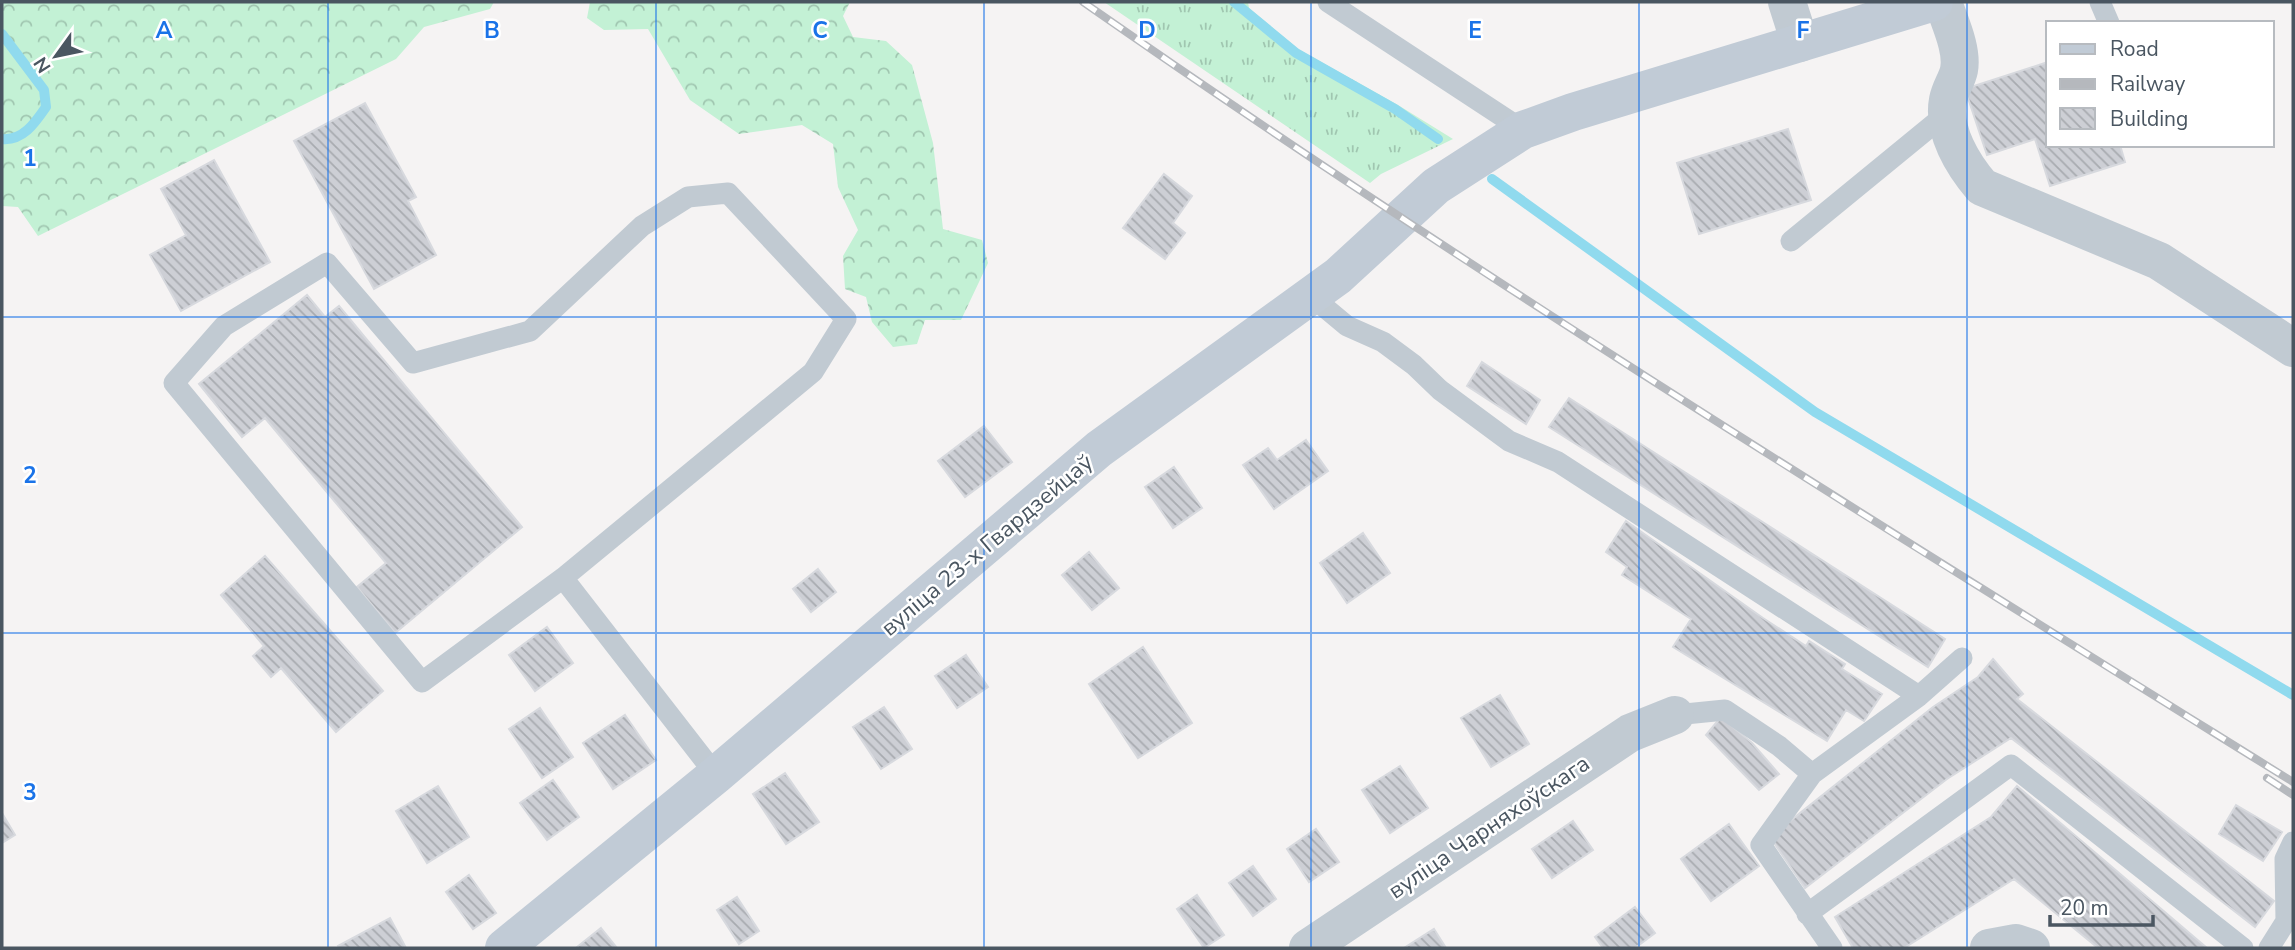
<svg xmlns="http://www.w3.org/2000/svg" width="2295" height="950" viewBox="0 0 2295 950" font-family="'Nunito Sans',sans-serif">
	<defs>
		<pattern id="grass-tufts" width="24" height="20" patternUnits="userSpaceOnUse" patternTransform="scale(1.75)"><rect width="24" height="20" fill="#c3f1d5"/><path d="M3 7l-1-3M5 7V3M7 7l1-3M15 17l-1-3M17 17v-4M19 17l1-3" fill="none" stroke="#a0c6b0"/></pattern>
		<pattern id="forest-crowns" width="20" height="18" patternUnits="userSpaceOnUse" patternTransform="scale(1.75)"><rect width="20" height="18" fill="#c3f1d5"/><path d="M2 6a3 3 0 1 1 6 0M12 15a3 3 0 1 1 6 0" fill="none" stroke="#a0c6b0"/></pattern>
		<pattern id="building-back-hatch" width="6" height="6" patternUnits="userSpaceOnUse" patternTransform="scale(1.75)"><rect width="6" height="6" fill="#cdcfd5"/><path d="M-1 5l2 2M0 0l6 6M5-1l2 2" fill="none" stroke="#a8abb0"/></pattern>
	</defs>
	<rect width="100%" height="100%" fill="#f5f3f3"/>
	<path fill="url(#grass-tufts)" d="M1104,2H1248L1249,8L1298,49L1398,105L1453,139L1381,174L1370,183Z"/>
	<path fill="url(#forest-crowns)" d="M2,2H494L490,9L424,27L396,59L38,236L18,207L2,206Z
		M590,2H850L843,16L853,37L886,41L912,65L933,143L943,229L982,240L988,263L961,320H925L917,344L893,347L872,322L866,297L845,289L843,256L858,230L838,187L833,144L802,125L739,134L690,100L648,29L604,30L587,18Z"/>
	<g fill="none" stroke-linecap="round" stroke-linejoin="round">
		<path stroke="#90daee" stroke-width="10" d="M1234,2L1296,53L1395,109L1438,139
			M2,34L44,90L46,107C35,123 23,141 2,139
			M1492,179L1815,412L2293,695"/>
	</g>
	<path fill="url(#building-back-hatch)" stroke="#d7d9de" stroke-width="2" d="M2048,62V145H2120L2125,162L2050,186L2035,139L1987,155L1965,89Z
		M365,103L416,197L408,201L436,255L374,289L294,141Z
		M1788,129L1811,200L1699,234L1677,163Z
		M214,160L270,262L181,311L150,255L186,235L161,189Z
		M1164,174L1192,196L1173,223L1185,233L1165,259L1123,228Z
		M307,295L325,317L339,306L522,527L395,633L357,587L386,563L265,418L242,437L199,384Z
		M1482,362L1540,400L1526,424L1467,386Z
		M1569,398L1945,639L1928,667L1549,427Z
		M984,426L1012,462L965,497L938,461Z
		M1306,440L1328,471L1274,509L1243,465L1268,448L1277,460Z
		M1174,467L1202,508L1173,528L1145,487Z
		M1626,521L1763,618L1806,646L1809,641L1845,664L1842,669L1882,694L1864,721L1846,710L1827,741L1673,647L1691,619L1622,575L1627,567L1606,552Z
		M1363,533L1390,573L1347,603L1320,563Z
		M1089,552L1119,588L1092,610L1062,575Z
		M265,556L383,691L336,732L281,668L271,677L253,656L264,646L221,595Z
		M818,569L836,592L811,612L793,589Z
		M547,627L573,663L535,691L509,655Z
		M1143,647L1192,723L1138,758L1089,684Z
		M966,655L988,687L957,708L935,676Z
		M1993,659L2023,694L2017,699L2274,901L2255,927L2011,738L1947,779L1805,888L1770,837L1933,707L1978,677Z
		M1500,695L1529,744L1491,767L1461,718Z
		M884,707L912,749L881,769L853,727Z
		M540,708L573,757L542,778L509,729Z
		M625,715L656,760L613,789L583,743Z
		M1721,717L1752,743L1779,774L1759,790L1706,735Z
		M1400,766L1428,808L1390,833L1362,790Z
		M785,773L819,822L786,844L753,794Z
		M553,780L579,817L547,840L520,803Z
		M438,786L469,837L427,863L396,811Z
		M2017,786L2207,948H2098L2014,879L1904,948H1853L1835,917L1991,817Z
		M2236,805L2282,832L2263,861L2219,834Z
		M2,813L15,835L2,843Z
		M1573,821L1593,850L1552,878L1532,849Z
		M1729,824L1759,866L1711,901L1681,859Z
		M1316,829L1339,862L1309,882L1287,849Z
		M1253,866L1276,899L1253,916L1229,883Z
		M469,875L496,913L473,929L446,892Z
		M1197,895L1224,935L1204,948L1177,909Z
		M737,897L759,931L739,944L717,910Z
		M1635,907L1655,933L1635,948H1603L1595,937Z
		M390,918L406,948H339L338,946Z
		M601,928L617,948H578L577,947Z
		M1434,929L1446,948H1404Z"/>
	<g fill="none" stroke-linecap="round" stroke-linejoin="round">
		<path stroke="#c1cad2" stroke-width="21" d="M1328,2L1523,130
			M2100,2L2109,23
			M728,193L846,319L813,372L563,578L422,682L174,383L224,326L327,263L413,363L530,331L642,226L688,197Z
			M1791,241L1946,114
			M1311,296L1347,326L1383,342L1414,365L1440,390L1509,441L1558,462L1919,696
			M563,578L716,775
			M1675,715L1725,710L1779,746L1812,774
			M1807,914L2011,765L2243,948
			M1832,948L1761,845L1812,774L1919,696L1962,658
			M2269,948L2286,921L2285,859L2293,842"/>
		<path stroke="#c1cad2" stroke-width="38" d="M1787,2L1800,43
			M1943,2C1949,21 1963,49 1959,70C1957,80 1950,89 1948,100C1942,131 1963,165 1982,187L2159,261L2293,348
			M1308,948L1630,733L1675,715
			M1989,948L2016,943L2031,948"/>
		<path stroke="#c1cbd6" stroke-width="38" d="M504,948L716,775L1099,449L1338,276L1436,186L1523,130L1573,112L1934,2"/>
		<defs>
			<path id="rail" d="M1083,2C1477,277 1886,529 2293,782
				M2267,778L2293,795"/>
		</defs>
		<use href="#rail" stroke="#b5b8bd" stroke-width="8"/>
		<use href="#rail" stroke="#fff" stroke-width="5" stroke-dasharray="16" stroke-linecap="butt"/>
	</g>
	<path fill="none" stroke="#1a73e8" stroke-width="2" stroke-opacity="0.55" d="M328,2V948M656,2V948M984,2V948M1311,2V948M1639,2V948M1967,2V948M2,317H2293M2,633H2293"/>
	<g text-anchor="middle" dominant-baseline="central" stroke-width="5" stroke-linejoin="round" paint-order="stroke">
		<g font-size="23" fill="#4a5661" stroke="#fff">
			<text transform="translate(987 545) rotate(-40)">вуліца 23-х Гвардзейцаў</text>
			<text transform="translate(1489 827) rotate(-34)">вуліца Чарняхоўскага</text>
		</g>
	</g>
	<g font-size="23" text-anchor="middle" font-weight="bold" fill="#1a73e8" stroke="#fff" stroke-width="5" stroke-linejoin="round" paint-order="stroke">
		<text x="164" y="38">A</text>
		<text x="492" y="38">B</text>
		<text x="820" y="38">C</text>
		<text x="1147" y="38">D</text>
		<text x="1475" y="38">E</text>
		<text x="1803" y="38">F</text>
		<text x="30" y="166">1</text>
		<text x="30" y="483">2</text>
		<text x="30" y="800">3</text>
	</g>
	<rect width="2295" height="950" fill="none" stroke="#4a5661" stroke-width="7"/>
	<rect x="2046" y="21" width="228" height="126" fill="#ffffff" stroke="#b7bbc0" stroke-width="2"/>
	<rect x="2060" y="44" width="35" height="10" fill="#c1cbd6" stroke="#b7bbc0" stroke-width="2"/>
	<text x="2110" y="56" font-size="21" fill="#4a5661">Road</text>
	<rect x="2060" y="79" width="35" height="10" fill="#b5b8bd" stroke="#b7bbc0" stroke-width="2"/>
	<text x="2110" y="91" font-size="21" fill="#4a5661">Railway</text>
	<rect x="2060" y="108" width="35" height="21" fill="url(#building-back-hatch)" stroke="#b7bbc0" stroke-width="2"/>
	<text x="2110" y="126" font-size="21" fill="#4a5661">Building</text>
	<g transform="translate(56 56) rotate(237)" stroke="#ffffff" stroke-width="5" paint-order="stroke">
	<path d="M0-5L12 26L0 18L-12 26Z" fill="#4a5661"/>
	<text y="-10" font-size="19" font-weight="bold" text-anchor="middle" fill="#4a5661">N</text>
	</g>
	<path d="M2050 915v10h103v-10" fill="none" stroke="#4a5661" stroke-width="3.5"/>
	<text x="2060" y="915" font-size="21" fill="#4a5661" stroke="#ffffff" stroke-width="5" paint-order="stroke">20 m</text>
</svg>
